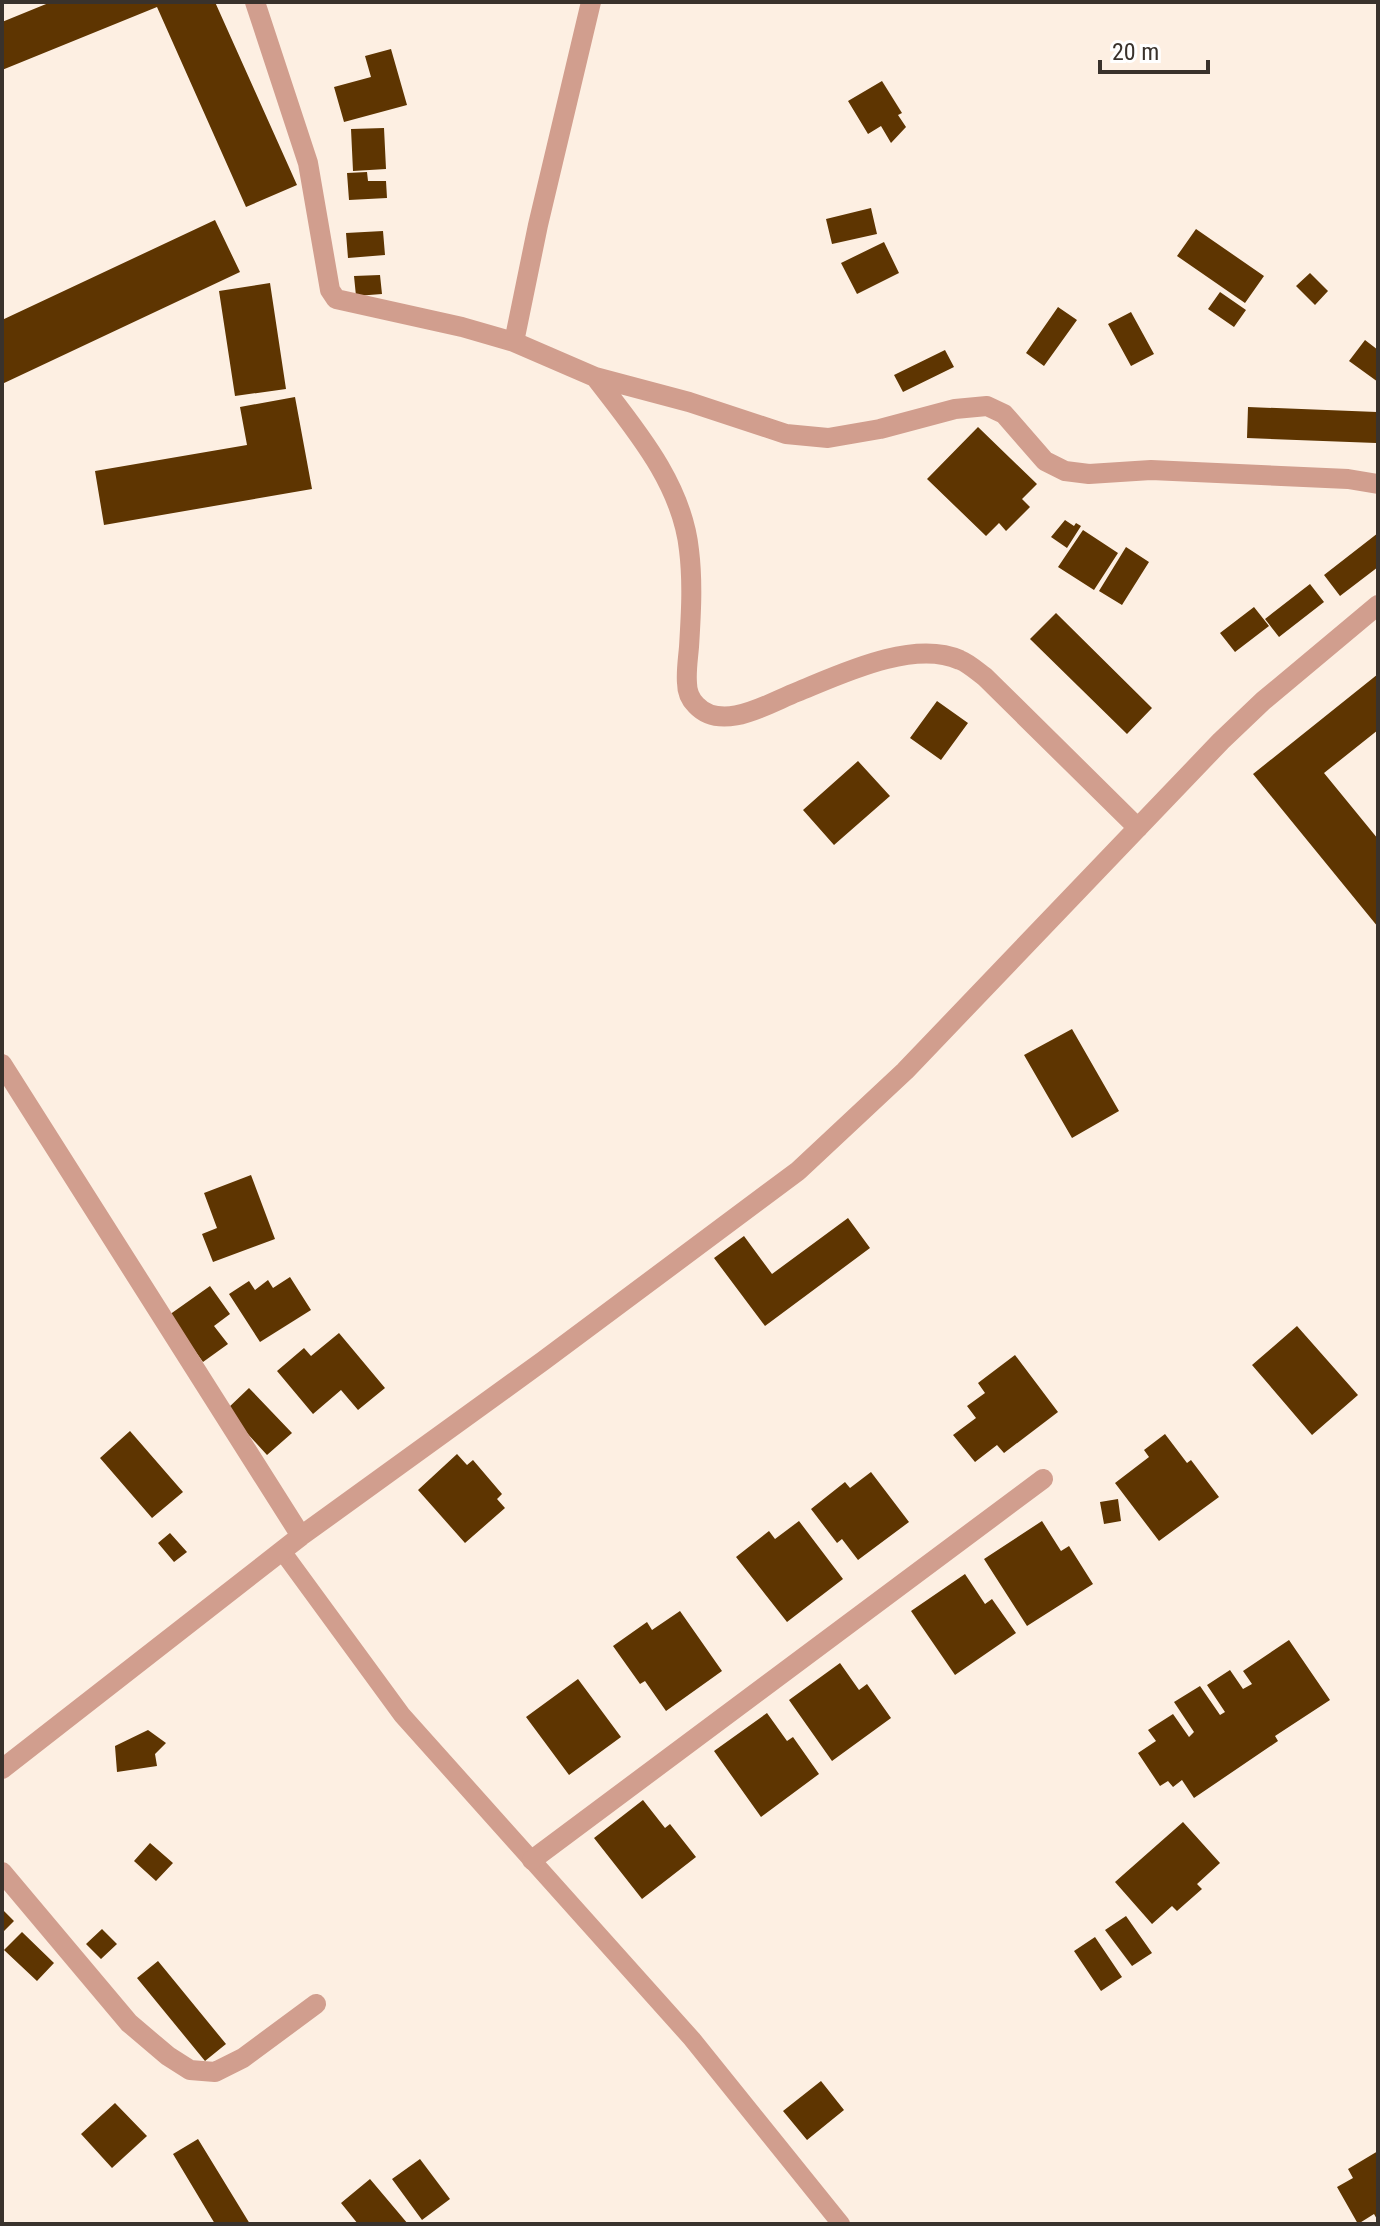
<svg xmlns="http://www.w3.org/2000/svg" width="1380" height="2226" viewBox="0 0 1380 2226" font-family="'Roboto Condensed',sans-serif">
	<rect width="100%" height="100%" fill="#fdefe2"/>
	<path fill="#5e3501" d="M51,2H215L297,185L246,207L157,7L2,70V22Z
		M391,49L407,105L344,122L334,87L371,77L365,56Z
		M882,81L902,113L898,115L906,127L891,143L881,126L868,134L848,101Z
		M384,128L386,169L353,171L351,129Z
		M367,172L368,181H386L387,198L349,200L347,173Z
		M871,208L877,234L832,244L826,219Z
		M215,220L240,272L2,384V320Z
		M1196,229L1264,276L1245,303L1177,256Z
		M383,231L385,255L348,258L346,233Z
		M884,242L899,273L857,294L841,263Z
		M1310,273L1328,291L1315,305L1296,286Z
		M380,275L382,294L356,296L354,276Z
		M270,283L286,389L235,396L219,291Z
		M1220,292L1246,310L1234,327L1208,309Z
		M1058,307L1077,320L1044,366L1026,353Z
		M1131,312L1154,354L1131,366L1108,324Z
		M1365,340L1378,350V382L1349,361Z
		M945,350L954,367L903,392L894,375Z
		M295,397L312,489L104,525L95,471L247,445L240,407Z
		M1248,407L1377,412L1376,443L1247,438Z
		M978,427L1037,484L1022,499L1030,507L1006,531L999,523L986,536L927,479Z
		M1065,520L1074,526L1076,523L1081,526L1067,548L1051,537Z
		M1083,530L1118,553L1094,590L1058,567Z
		M1378,533V567L1340,596L1324,575Z
		M1126,547L1149,562L1122,605L1099,591Z
		M1310,584L1324,602L1279,637L1265,619Z
		M1254,607L1269,626L1235,652L1220,633Z
		M1056,613L1152,708L1127,734L1030,639Z
		M1378,674V730L1324,773L1378,839V927L1253,774Z
		M937,701L968,723L941,760L910,738Z
		M858,761L890,796L834,845L803,810Z
		M1072,1029L1119,1111L1072,1138L1024,1055Z
		M251,1175L275,1239L213,1262L202,1234L217,1228L204,1193Z
		M848,1218L870,1248L765,1326L714,1258L744,1236L772,1274Z
		M290,1277L311,1310L260,1342L229,1294L249,1281L255,1290L268,1280L273,1288Z
		M210,1286L230,1314L214,1326L228,1344L203,1362L169,1315Z
		M1297,1326L1358,1395L1312,1435L1252,1365Z
		M339,1333L385,1388L358,1410L341,1390L313,1414L277,1371L304,1348L311,1356Z
		M1015,1355L1058,1412L1004,1453L997,1445L975,1462L953,1435L976,1418L967,1406L985,1393L978,1383Z
		M249,1388L292,1433L267,1455L226,1410Z
		M130,1431L183,1492L152,1518L100,1458Z
		M1165,1434L1187,1463L1191,1460L1219,1497L1159,1541L1115,1483L1149,1457L1144,1450Z
		M457,1454L467,1465L473,1460L502,1494L497,1499L505,1508L465,1543L418,1490Z
		M871,1472L909,1522L858,1560L842,1539L837,1543L811,1509L845,1482L850,1488Z
		M1118,1499L1121,1521L1104,1524L1100,1502Z
		M799,1521L843,1579L787,1622L736,1557L769,1531L775,1539Z
		M1042,1521L1061,1551L1069,1546L1093,1584L1027,1626L984,1559Z
		M170,1533L187,1552L174,1562L158,1543Z
		M965,1574L985,1604L992,1599L1016,1633L955,1675L911,1611Z
		M680,1611L722,1671L666,1711L645,1681L640,1684L613,1646L647,1622L652,1630Z
		M1289,1640L1330,1700L1275,1736L1278,1741L1194,1798L1182,1780L1173,1787L1168,1781L1160,1786L1138,1753L1156,1741L1148,1730L1173,1714L1189,1737L1194,1732L1174,1702L1200,1686L1220,1715L1225,1712L1207,1685L1230,1670L1243,1689L1252,1684L1243,1671Z
		M840,1663L859,1690L867,1684L891,1718L832,1761L789,1700Z
		M578,1679L621,1737L569,1775L526,1717Z
		M767,1713L787,1741L793,1737L819,1774L761,1817L714,1751Z
		M148,1730L166,1743L155,1754L157,1766L117,1772L115,1746Z
		M643,1800L665,1828L670,1824L696,1857L642,1899L594,1838Z
		M1183,1822L1220,1863L1197,1884L1202,1889L1177,1911L1172,1906L1152,1924L1115,1882Z
		M150,1843L173,1863L156,1881L134,1861Z
		M2,1909L14,1921L2,1933Z
		M1126,1916L1152,1953L1132,1966L1105,1930Z
		M102,1929L117,1944L101,1959L86,1944Z
		M22,1932L54,1963L37,1981L4,1950Z
		M1095,1937L1122,1977L1101,1991L1074,1951Z
		M158,1961L226,2044L205,2061L137,1978Z
		M821,2081L844,2110L807,2140L783,2111Z
		M115,2103L147,2136L112,2168L81,2134Z
		M198,2139L250,2224H215L173,2154Z
		M1378,2151V2221L1374,2214L1358,2224L1337,2187L1353,2178L1348,2169Z
		M420,2159L450,2199L422,2220L392,2179Z
		M370,2179L408,2224H358L341,2203Z"/>
	<g fill="none" stroke-linecap="round" stroke-linejoin="round">
		<path stroke="#d19e8e" stroke-width="18" d="M282,1551L402,1715L692,2039L841,2224"/>
		<path stroke="#d19e8e" stroke-width="20" d="M255,2L308,163L330,290L336,299L462,327L514,342L595,377L689,402L786,434L828,438L880,429L955,409L987,406L1004,414L1045,461L1065,471L1089,474L1151,470L1348,479L1378,484
			M514,342L538,225L591,2
			M595,377C634,428 682,483 689,550C693,582 691,615 689,647C688,659 686,671 687,683C687,691 690,699 696,705C722,733 769,703 797,692C841,674 913,639 960,660C968,663 977,671 985,677L1138,828
			M2,1064L301,1536
			M2,1769L301,1536L543,1361L798,1171L905,1071L1221,741L1263,701L1378,605
			M532,1860L1043,1479
			M2,1872L129,2023L168,2056L190,2070L215,2072L243,2058L316,2004"/>
	</g>
	<rect width="1380" height="2226" fill="none" stroke="#39322c" stroke-width="8"/>
	<path d="M1100 60v12h108v-12" fill="none" stroke="#39322c" stroke-width="4"/>
	<text x="1112" y="60" font-size="24" fill="#39322c" stroke="#ffffff" stroke-width="6" paint-order="stroke">20 m</text>
</svg>
